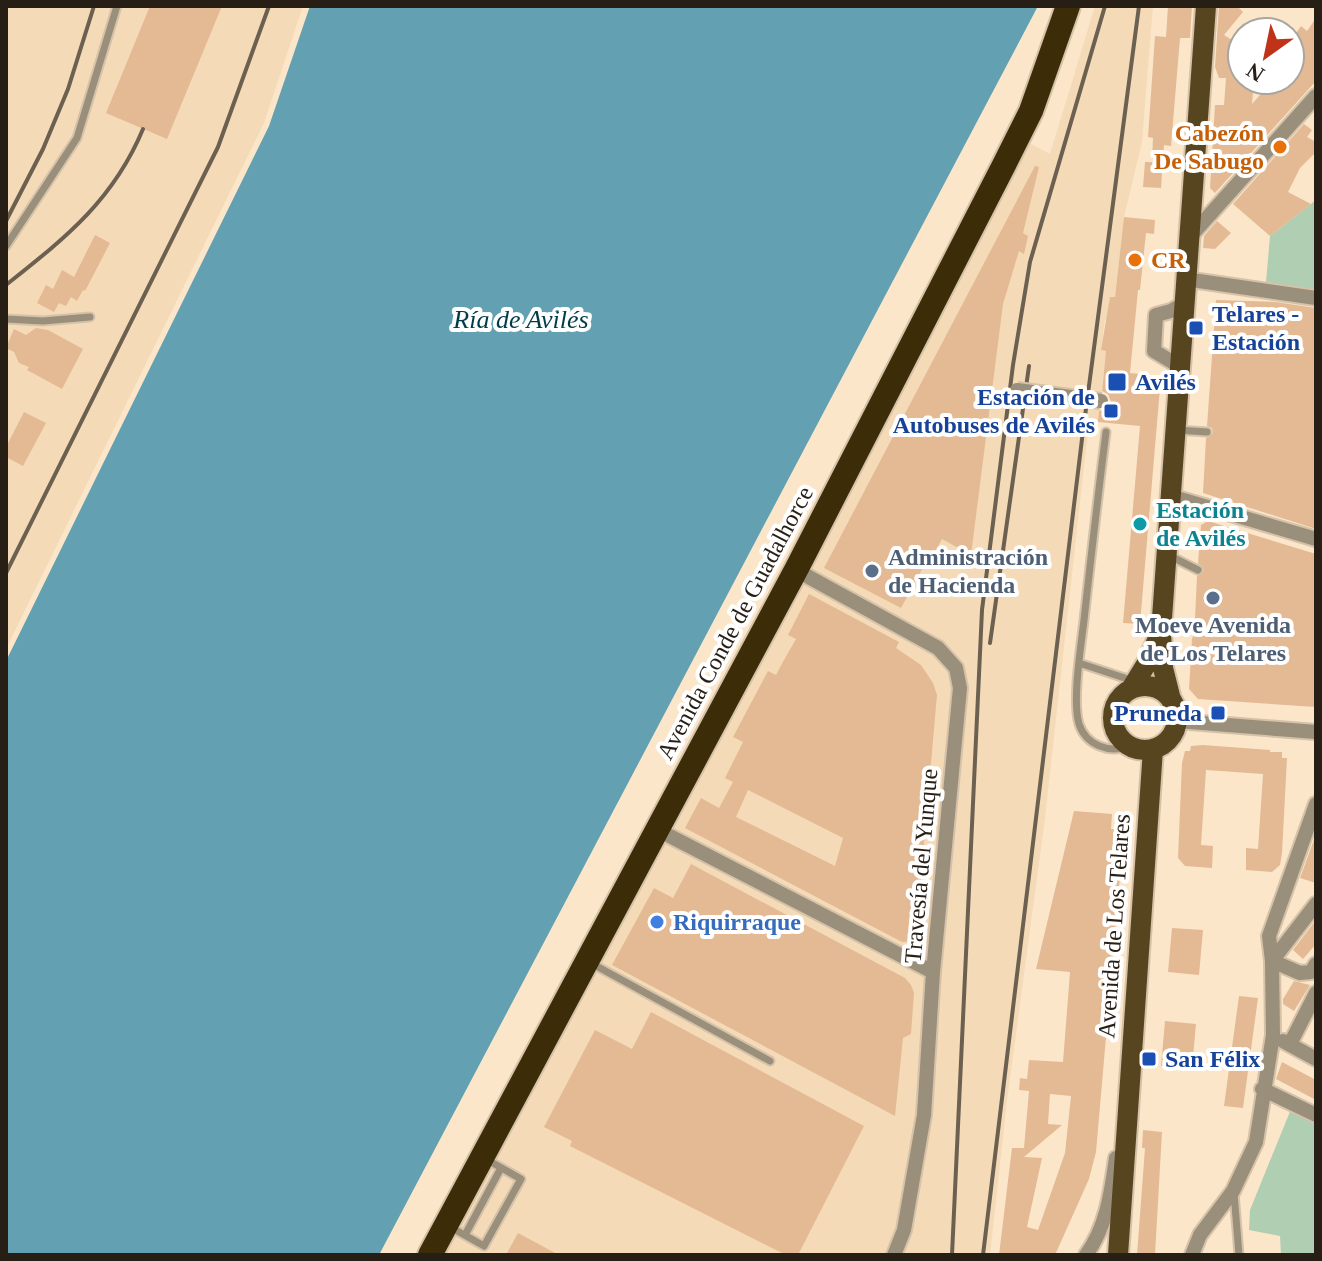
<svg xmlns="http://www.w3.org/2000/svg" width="1322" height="1261" viewBox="0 0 1322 1261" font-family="'Times New Roman',serif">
	<rect width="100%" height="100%" fill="#fbe6ca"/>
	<path fill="#f5dab8" d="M6,6H303L264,123L6,649Z
		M1095,6H1153L1142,142L1124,217L1115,297H1110L1108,319H1105L1101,350L1106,351L1098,422L1090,421L1086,448L1045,818L1007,1101L990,1255H422L1012,134L1050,154Z"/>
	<path fill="#afceb2" d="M1316,200V290L1266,282L1270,236Z
		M1291,1109L1316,1120V1255H1281L1280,1236L1249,1230L1250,1210Z"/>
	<path fill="#62a0b2" d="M310,6H1038L379,1255H6V661L269,126Z"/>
	<path fill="#e3ba94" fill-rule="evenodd" d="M150,6H222L167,139L106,113Z
		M1168,6H1192L1190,38H1180L1171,146L1164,145L1161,188L1143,187L1145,162H1152L1153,138L1148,137L1155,36L1166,37Z
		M1219,6H1237L1243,12L1224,35L1242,46V80H1254L1252,104L1273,80H1290V48L1295,41L1292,39L1301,26L1307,31L1316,18V81L1215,193L1210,188L1215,105H1224L1226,78H1219L1215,67Z
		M1304,124L1312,130L1307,137L1316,142V152L1300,168L1288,192L1311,204L1270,236L1233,204Z
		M1035,166L1039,167L1023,233L1028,236L1024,254L1019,251L1003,304L971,555L942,539L928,566L925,564L901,608L824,568Z
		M1124,217L1155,220L1154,234L1146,233L1140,290H1138L1130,373L1161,376L1140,624L1123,623L1140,426L1098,422L1099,411L1108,408L1111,402L1108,394L1102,391L1106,351L1101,350L1110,297H1115Z
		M1217,221L1231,233L1215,249L1203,248L1204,236Z
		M95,235L110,243L85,291L83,290L77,301L71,297L66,306L59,303L54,312L37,303L46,285L53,289L62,270L74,277Z
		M1216,300L1276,302L1316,308V529L1203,493L1206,438L1213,433L1212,428L1207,426Z
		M36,328L48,330L83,349L62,389L27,370L29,367L19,363L14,352L6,348L14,329L26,335Z
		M24,412L46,423L23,466L6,457V447Z
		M1208,521L1316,554V707L1198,699L1189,689L1192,639L1195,630L1201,625L1200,620L1195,618L1197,576L1204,570L1198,563L1201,525Z
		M809,594L899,642L896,648L921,665L933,683L937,695L916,934L909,942H902L685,828L701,798L719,808L733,782L725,778L743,742L733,737L768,671L776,675L784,660L796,639L788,635ZM748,790L843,838L835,866L736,817Z
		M1203,745L1270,750V752H1282V758H1287L1282,853L1280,865L1272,872L1246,870V848L1258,849L1263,774L1206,770L1201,845L1213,846L1212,868L1185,866L1178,858L1182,763L1185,751H1190L1191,746Z
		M1074,811L1112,814L1111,829L1124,830L1096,1152L1089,1179L1055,1255H999L1012,1148H1024L1029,1091L1019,1090L1020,1078L1027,1079L1029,1060L1063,1062L1070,972L1036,969ZM1050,1094L1071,1096L1065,1153L1038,1230L1027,1227L1042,1158L1024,1157L1062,1125L1048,1124Z
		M1316,834V883L1300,878Z
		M691,864L905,978L911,985L914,993L911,1034L903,1038L895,1116L612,965L654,888L673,898Z
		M1316,920V944L1303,959L1293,950Z
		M1172,928L1203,930L1199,975L1168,972Z
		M1294,981L1310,985L1294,1011L1283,1004V999Z
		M1239,996L1258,998L1243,1108L1224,1106Z
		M651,1012L864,1126L798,1255H786L570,1146L572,1141L544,1127L595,1030L632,1049Z
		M1165,1021L1196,1024L1192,1068L1161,1066Z
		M1282,1062L1316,1080V1100L1276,1079Z
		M1143,1130L1162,1132L1155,1255H1137L1145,1148H1142Z
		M518,1233L559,1255H506Z"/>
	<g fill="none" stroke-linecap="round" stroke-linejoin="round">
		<defs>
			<path id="lane" d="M6,246L77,138L117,6
				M6,319L43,321L90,317
				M1177,430L1207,432
				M1106,432C1098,495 1091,557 1084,620C1081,646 1072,701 1079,724C1086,745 1109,754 1129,746
				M1168,555L1198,570
				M1163,624H1195
				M1079,663L1152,687
				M589,962L770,1061
				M1234,1193L1239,1255
				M452,1228L484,1246L521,1179L484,1158
				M465,1235L501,1168"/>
			<path id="street" d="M1188,239L1316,96
				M1185,279L1316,298
				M1179,366L1154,351L1156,315L1171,311L1183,304
				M1170,496L1316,539
				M796,570L938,648L956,668L960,688L933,972L924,1115L904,1230L894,1255
				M1177,721L1316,732
				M658,830L933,972
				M1316,904L1272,961L1300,973L1311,972L1316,964
				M1283,1041L1316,1059
				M1290,1044L1316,993
				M1262,1089L1316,1115
				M1086,1255C1107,1226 1111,1192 1116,1158
				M1192,1255L1200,1235L1233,1191L1256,1142L1273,1035L1272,961L1269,936L1316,804"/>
			<path id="primary" d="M1113 718a32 32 0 1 1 64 0a32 32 0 1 1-64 0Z
				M1131,689L1147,663L1159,636
				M1171,700L1163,668L1161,632L1206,6
				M1118,1255L1153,749"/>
			<path id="highway" d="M430,1255L796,570L1004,165L1031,111L1068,6"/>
		</defs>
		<use href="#lane" stroke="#d5c2a9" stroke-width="11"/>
		<use href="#street" stroke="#d5c2a9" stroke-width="18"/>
		<use href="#primary" stroke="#d5c2a9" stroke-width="24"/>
		<use href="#highway" stroke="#d5c2a9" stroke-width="28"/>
		<use href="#lane" stroke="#998f7b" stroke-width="7"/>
		<use href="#street" stroke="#998f7b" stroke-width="14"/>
		<use href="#primary" stroke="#574520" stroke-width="20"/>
		<use href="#highway" stroke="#3c2d08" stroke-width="24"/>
		<path stroke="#6c6050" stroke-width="4" d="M6,221L43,149L68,89L94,6
			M6,285C65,238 113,201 143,129
			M6,573L218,147L269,6
			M990,643L1029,366
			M952,1255L982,610L1013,365L1030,262L1105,6
			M983,1255L1082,439L1139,6"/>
		<defs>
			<path id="street-bridge" d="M1017,390L1101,401"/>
		</defs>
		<use href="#street-bridge" stroke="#d5c2a9" stroke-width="18" stroke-linecap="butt"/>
		<use href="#street-bridge" stroke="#998f7b" stroke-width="14"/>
	</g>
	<g fill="#e8710a" stroke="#fff" stroke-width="3">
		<circle cx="1280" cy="147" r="8"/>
		<circle cx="1135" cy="260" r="8"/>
	</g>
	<g fill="#1a4fb4" stroke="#fff" stroke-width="3">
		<rect x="1188" y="320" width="16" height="16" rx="4"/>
		<rect x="1107" y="372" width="20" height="20" rx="4"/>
		<rect x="1103" y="403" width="16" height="16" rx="4"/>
		<rect x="1210" y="705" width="16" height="16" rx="4"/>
		<rect x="1141" y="1051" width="16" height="16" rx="4"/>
	</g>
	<circle fill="#0f9aa8" stroke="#fff" stroke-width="3" cx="1140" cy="524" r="8"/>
	<g fill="#5c6f8a" stroke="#fff" stroke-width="3">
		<circle cx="872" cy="571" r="8"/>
		<circle cx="1213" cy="598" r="8"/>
	</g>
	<circle fill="#3f7fe0" stroke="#fff" stroke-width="3" cx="657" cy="922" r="8"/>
	<g text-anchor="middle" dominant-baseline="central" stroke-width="8" stroke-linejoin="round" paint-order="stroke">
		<g font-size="24" font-weight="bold" fill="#c56008" stroke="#fff" text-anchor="end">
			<text x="1264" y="133">Cabezón<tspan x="1264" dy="28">De Sabugo</tspan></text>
			<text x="1151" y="260" text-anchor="start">CR</text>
		</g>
		<g font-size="24" font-weight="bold" fill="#164399" stroke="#fff" text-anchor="start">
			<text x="1212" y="314">Telares -<tspan x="1212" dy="28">Estación</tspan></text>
			<text x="1135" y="382">Avilés</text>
			<text x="1095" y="397" text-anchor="end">Estación de<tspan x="1095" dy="28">Autobuses de Avilés</tspan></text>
			<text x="1202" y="713" text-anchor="end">Pruneda</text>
			<text x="1165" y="1059">San Félix</text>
		</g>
		<g font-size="24" font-weight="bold" fill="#0d838f" stroke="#fff" text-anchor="start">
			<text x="1156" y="510">Estación<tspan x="1156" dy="28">de Avilés</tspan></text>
		</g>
		<g font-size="24" font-weight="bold" fill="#4e5e75" stroke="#fff" text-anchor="start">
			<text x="888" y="557">Administración<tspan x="888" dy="28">de Hacienda</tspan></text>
			<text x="1213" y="625" text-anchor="middle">Moeve Avenida<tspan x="1213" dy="28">de Los Telares</tspan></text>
		</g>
		<g font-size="24" fill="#271f15" stroke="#fff">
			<text transform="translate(735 623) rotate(-62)">Avenida Conde de Guadalhorce</text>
			<text transform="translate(921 866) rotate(-85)">Travesía del Yunque</text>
			<text transform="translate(1114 926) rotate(-86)">Avenida de Los Telares</text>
		</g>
		<g font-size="24" font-weight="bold" fill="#366cbe" stroke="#fff" text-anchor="start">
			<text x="673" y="922">Riquirraque</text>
		</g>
		<g font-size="26" font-style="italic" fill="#003c49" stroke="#fff">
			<text x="521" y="319">Ría de Avilés</text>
		</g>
	</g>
	<rect width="1322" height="1261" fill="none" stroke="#271f15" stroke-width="16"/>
	<g transform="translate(1266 56) rotate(213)"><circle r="38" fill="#ffffff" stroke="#a9a5a1" stroke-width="2"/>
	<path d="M0-6L14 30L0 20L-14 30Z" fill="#bf3419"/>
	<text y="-12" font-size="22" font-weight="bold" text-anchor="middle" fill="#271f15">N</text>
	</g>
</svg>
